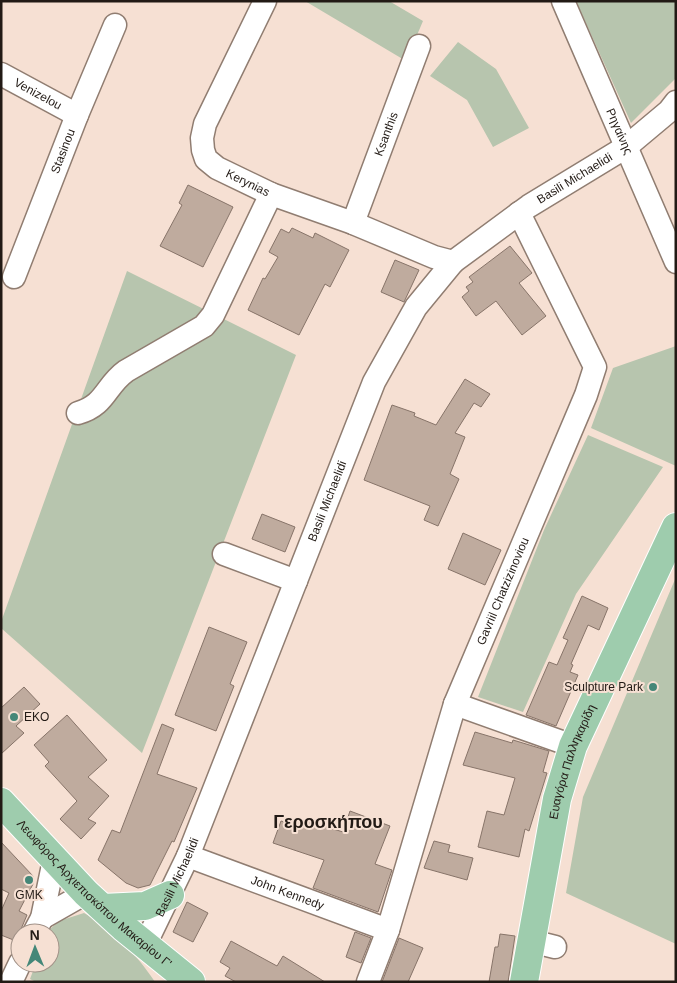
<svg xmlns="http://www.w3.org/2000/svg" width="677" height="983" viewBox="0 0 677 983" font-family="Helvetica,sans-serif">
	<rect width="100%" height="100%" fill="#f6e0d3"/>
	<path fill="#b7c5ae" d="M305,1H389L423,21L406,61Z
		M576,1H676V78L631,123Z
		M458,42L496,69L529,128L493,147L467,100L430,76Z
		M127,271L296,355L142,753L1,628V622Z
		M676,346V466L591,428L613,368Z
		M588,435L663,467L576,594L523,712L478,697L544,530Z
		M676,577V944L566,893L583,797Z
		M84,913C112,928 138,956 155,982H36L30,979L36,963H50L49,930L59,921Z"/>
	<path fill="#bfab9e" stroke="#877469" d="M188,185L233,207L203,267L160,246L182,205L179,203Z
		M292,228L313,238L315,233L349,250L330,287L325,284L299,335L248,310L263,278L265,279L278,257L269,252L281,229L289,233Z
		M510,246L532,273L519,283L546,316L522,335L496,301L476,316L462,297L469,291L466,287L473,282L469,277Z
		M395,260L419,270L404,302L381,292Z
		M465,379L490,394L481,407L474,403L455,433L465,437L450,474L459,479L438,526L424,520L430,506L364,480L392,405L415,413L414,416L436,425Z
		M262,514L295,527L285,552L252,539Z
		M463,533L501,550L485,585L448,569Z
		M582,596L608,608L599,630L588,625L571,664L573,665L570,672L578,675L556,726L526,715L549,662L557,665L568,640L563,638Z
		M209,627L247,642L230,684L234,686L216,731L175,715Z
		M24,687L40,704L16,726L24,733L1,754V708Z
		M67,715L107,760L88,777L109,796L88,819L96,823L81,839L60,819L77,801L45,766L49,762L34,745Z
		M162,724L174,729L157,774L197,788L174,842L172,841L150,885L138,888L126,883L98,860L112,830L120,833Z
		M475,732L512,743L513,740L549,751L543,772L547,773L529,831L525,829L519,857L478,847L487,811L504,815L515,778L463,765Z
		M350,811L390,826L375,864L392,870L378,912L313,888L324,860L273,843L281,821L295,825L298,818L343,832Z
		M434,841L450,845L448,852L473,858L467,880L424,868Z
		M1,842L33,876V884L19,911L27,915L16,941L1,935V911L9,893L1,889Z
		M187,902L208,913L193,942L173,932Z
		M355,932L371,938L361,963L346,957Z
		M500,934L515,936L508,982H489L495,947H498Z
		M399,938L423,948L408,982H382Z
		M231,941L277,966L283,956L325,982H236L225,976L230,968L220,962Z"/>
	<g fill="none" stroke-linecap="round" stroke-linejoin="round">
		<defs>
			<g id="minor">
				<path id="s1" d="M265,1L205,124L202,138L203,150L206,159L217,168L271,194L353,223L434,257L453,262"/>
				<path id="s2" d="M563,1L676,262"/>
				<path id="s3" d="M1,74L77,115"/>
				<path id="s4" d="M353,223L419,46"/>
				<path id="s5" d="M14,277L77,115L115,25"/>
				<path d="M78,413C106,405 105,386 126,371L204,326L213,315L271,194"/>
				<path d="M224,554L296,581"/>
				<path d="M455,704L573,746"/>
				<path id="s6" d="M188,856L388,930"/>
				<path d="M42,918L86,893"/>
				<path d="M34,933L42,918L54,860"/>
				<path d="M531,941L555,947"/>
				<path id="s7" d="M145,945L188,856L374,382L416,307L453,262L529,206L626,147L669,111L676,102"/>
				<path d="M11,982L20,963"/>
				<path id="s8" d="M368,982L388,930L455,704L586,395L595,367L519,213"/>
			</g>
			<g id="major">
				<path id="s9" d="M1,802L86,893L123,927L191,982"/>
				<path d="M103,908L145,906L170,895"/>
				<path id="s10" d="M524,982L557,799L573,746L676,527"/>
			</g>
		</defs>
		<use href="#minor" stroke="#907d71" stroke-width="25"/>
		<use href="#major" stroke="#fff" stroke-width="30"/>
		<use href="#minor" stroke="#fff" stroke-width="22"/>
		<use href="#major" stroke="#9eccad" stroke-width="28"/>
	</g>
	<g fill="#448778" stroke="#f6e0d3" stroke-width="2">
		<circle cx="653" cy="687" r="5"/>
		<circle cx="14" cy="717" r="5"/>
		<circle cx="29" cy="880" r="5"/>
	</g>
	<g text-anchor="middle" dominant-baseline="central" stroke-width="4" stroke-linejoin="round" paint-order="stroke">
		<g font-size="12" fill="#221a15" stroke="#f6e0d3">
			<text stroke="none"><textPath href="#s3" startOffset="42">Venizelou</textPath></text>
			<text stroke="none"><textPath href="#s2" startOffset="142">Ρηγαίνης</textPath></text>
			<text stroke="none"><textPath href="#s4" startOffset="95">Ksanthis</textPath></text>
			<text stroke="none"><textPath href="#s5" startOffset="135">Stasinou</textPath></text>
			<text stroke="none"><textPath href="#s7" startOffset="900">Basili Michaelidi</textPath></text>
			<text stroke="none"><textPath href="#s1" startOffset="221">Kerynias</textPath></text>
			<text stroke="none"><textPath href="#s7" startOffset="480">Basili Michaelidi</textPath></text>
			<text stroke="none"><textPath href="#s8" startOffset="414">Gavriil Chatzizinoviou</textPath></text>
			<text stroke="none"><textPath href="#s10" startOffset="226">Ευαγόρα Παλληκαρίδη</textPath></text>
			<text stroke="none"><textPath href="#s7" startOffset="75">Basili Michaelidi</textPath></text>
			<text stroke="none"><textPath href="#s9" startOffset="131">Λεωφόρος Αρχιεπισκόπου Μακαρίου Γ'</textPath></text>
			<text stroke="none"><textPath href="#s6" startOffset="106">John Kennedy</textPath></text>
		</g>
		<g font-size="12" fill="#221a15" stroke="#f6e0d3" text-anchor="end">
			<text x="643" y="687">Sculpture Park</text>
			<text x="24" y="717" text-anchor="start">EKO</text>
			<text x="29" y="895" text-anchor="middle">GMK</text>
		</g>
		<g font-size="18" font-weight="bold" fill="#221a15" stroke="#f6e0d3">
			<text x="328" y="822">Γεροσκήπου</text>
		</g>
	</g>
	<rect width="677" height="983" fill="none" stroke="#221a15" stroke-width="5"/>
	<g transform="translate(35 948) rotate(359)"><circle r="24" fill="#f6e0d3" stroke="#a19187"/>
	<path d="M0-4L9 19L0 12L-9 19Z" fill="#448778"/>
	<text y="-8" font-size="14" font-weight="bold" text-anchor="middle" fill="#221a15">N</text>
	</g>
</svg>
